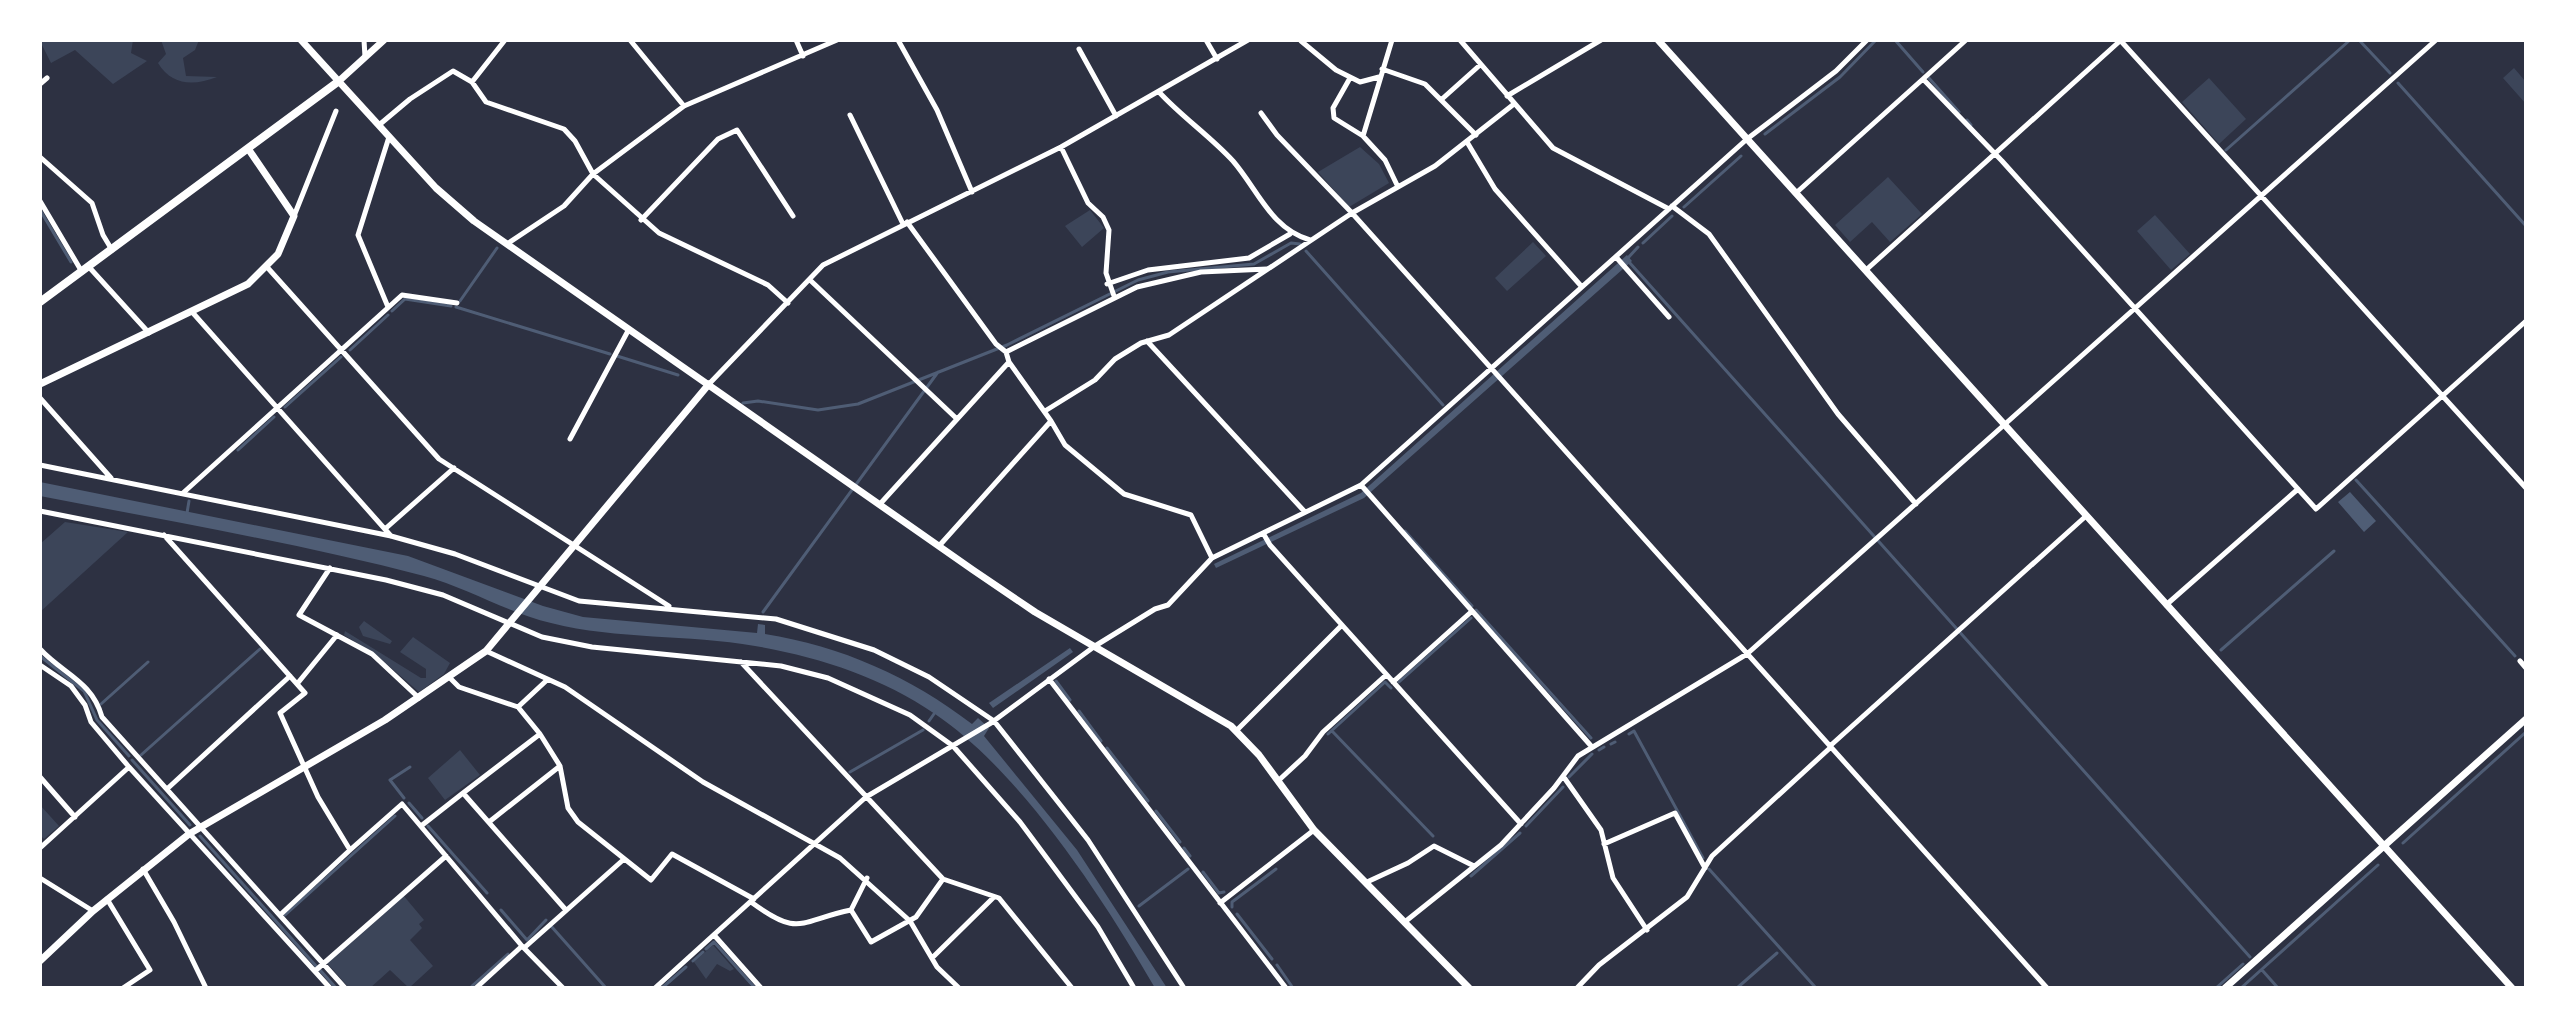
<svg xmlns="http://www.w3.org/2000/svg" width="2566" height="1028" viewBox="0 0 2566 1028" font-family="'Public Sans',sans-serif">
	<rect width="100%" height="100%" fill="#2d3142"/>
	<path fill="#3c4559" d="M133,40L131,53L147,61L113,84L75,50L51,63L40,41Z
		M161,40H199L195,50L183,58L186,76L217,77C194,86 172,86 158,63L166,54Z
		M2514,68L2526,82V104L2503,78Z
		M2209,78L2246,119L2219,144L2182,102Z
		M1360,147L1379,164L1389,183L1349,207L1318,172Z
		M1888,177L1922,214L1890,242L1872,222L1850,242L1835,225Z
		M1090,210L1104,228L1082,247L1065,226Z
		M2155,215L2190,254L2171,270L2137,231Z
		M1533,242L1546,256L1507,291L1495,278Z
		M65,522L128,532L40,612V544Z
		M364,621L392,641L390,644L363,636L359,627Z
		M345,631L421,678H426V669L400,652L413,637L450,663L444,674L419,692L375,654L344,635Z
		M460,750L480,775L445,800L428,778Z
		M40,805L59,826L44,839L40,835Z
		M403,895L424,920L419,924L422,928L410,940L433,966L409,988L390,970L370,988H349L327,963Z
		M713,945L734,969L730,971L717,964L706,979L694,962Z"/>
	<path fill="#4f5d75" d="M1627,255L1632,261L1364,498L1216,568L1214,564L1361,493Z
		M40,482L408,556L543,606L583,617L757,633L758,624L765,625V634C841,646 911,677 972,724L978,718L989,728L984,736L1077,850L1167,988H1155C1103,898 1021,772 935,714C881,677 819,657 755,646C688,634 618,640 551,623C508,613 468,588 424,576C298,543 168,521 40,496Z
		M2350,492L2376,521L2364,532L2338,502Z
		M1070,648L1073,652L993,708L989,703Z"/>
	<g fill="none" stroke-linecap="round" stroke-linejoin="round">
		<path stroke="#4f5d75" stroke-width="3" d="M1895,40L1923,72
			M2359,40L2390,73
			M1928,77L1959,112
			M2398,83L2526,226
			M1967,120L1971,125
			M1765,134L1840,77L1876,40
			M2226,150L2350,40
			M1684,207L1741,156
			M40,210L71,262
			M1643,243L1672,216
			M1306,251L1443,405
			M1627,259L1638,247
			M1629,262L2250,957
			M460,301L497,248
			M456,307L610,354
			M392,311L405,299L451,306
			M350,350L388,315
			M617,356L678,375
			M743,403L758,401L818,410L858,404L1007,345L1138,280L1168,272L1254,264L1291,243L1300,244
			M285,407L341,357
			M238,450L274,417
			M2356,480L2515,656
			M187,513L189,501
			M1405,531L1472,606
			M1476,610L1591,738
			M763,612L938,372
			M2221,650L2334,551
			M40,656L84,691L97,720L129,756
			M1056,681L1070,700
			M1399,682L1471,618
			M101,704L148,662
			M1079,711L1101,741
			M929,721L936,711
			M1332,731L1433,836
			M1328,734L1385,682L1391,688
			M1629,734L1634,731L1703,858
			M1611,744L1615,742
			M1107,748L1148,801
			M1599,750L1604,747
			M141,755L260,649
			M132,760L190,825
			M850,772L923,730
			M1569,777L1592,754
			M404,798L390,780L410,767
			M409,803L422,818
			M1156,811L1180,842
			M428,826L487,893
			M1526,826L1563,787
			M200,836L316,966
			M2403,843L2526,732
			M1184,848L1190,856
			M1709,869L1816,988
			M1203,872L1219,893L1224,892
			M1471,876L1520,833
			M1139,906L1188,869
			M1232,907V902L1276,869
			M501,910L527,940L546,920
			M1237,914L1272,959
			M285,915L395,816
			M551,926L606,988
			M706,949L714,942L755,988
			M693,961L703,952
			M1277,965L1293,988
			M320,970L336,988
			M2262,970L2278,988
			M472,986L508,954
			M662,988L686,967
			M1737,988L1777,953
			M2216,988L2243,964
			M2241,988L2378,865"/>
		<path stroke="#fff" stroke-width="5" d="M364,40L365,57
			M630,40L684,106
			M796,40L803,56
			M898,40L937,110L972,192
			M1206,40L1217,59
			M1392,40L1363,136L1385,160L1398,187
			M1460,40L1553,148L1669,209
			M2120,40L2526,488
			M1301,41L1336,70L1360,82L1379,77
			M1079,49L1116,116
			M1382,69L1425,84L1476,135
			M1350,78L1333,108L1334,118L1363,136
			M1923,79L1966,40
			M472,82L505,40
			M40,84L47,78
			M1159,92C1182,117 1210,136 1233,161C1258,190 1271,229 1310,240
			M1507,96L1601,40
			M1442,99L1480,65
			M1261,113L1277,135L1352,213L2047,988
			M850,115L903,224
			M379,125L410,99L453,71L472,82L486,102L564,129L575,141L593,174L659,233L768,285L788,303
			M1467,142L1495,189L1582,287
			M1061,147L1088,203L1103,217L1109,230L1106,273L1114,296
			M40,157L92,203L103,235L112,250
			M1796,193L1923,79L2002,161L2316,509L2526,321
			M40,201L82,272
			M1672,206L1709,234L1838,414L1916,504
			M294,216L336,111
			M641,220L718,139L737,130L793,216
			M907,222L996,344L1006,352L1009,362L1051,421L939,546
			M507,244L564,206L593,174L684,106L837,40
			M1616,257L1669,317
			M89,267L149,333
			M267,267L439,459L669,606
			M1866,270L2121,40
			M810,280L957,419
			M1107,284L1148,270L1249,258L1290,234
			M388,307L358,235L389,137
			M193,313L391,536
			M1147,341L1305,512
			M1006,352L1137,287L1201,272L1267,269
			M709,384L823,265L1061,147L1248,40
			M40,398L111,478
			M1045,411L1095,380L1115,359L1141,343L1169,335L1352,213L1435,166L1514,104
			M1051,421L1065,445L1124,494L1191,515L1212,558
			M570,439L629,329
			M40,465L391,536L455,554L579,601L776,619L874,650L929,677L994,721L1088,840L1184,988
			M1361,485L1592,747
			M183,493L402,295L457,303
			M880,504L1009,362
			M40,511L386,580L443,595L542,637L592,647L781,666L828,678L910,715L953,746L1020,822L1098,927L1134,988
			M385,529L454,468
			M1263,533L1270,545L1521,824
			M164,535L305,693L280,713L318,797L350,850L402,804L522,946L563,988
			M330,568L299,615L372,654L419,698
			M2166,605L2298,489
			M40,649C63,674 92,681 102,717L345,988
			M486,651L565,687L703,782L840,858L910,921L937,967L959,988
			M2520,661L2526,668
			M741,662L943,879L999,898L1072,988
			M40,665L71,686L85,705L91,722L129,767
			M450,678L459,687L518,707
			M1049,679L1286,988
			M547,680L518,707L540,734L463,793L565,909
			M1393,682L1471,612
			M297,684L337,635
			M1236,731L1342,625
			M1830,746L2086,516
			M560,766L568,808L578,822L651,880L672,854L754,899
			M1563,776L1601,830L1613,878L1647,930
			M40,777L75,817
			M1278,781L1305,756L1323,732L1386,675
			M167,789L290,676
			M489,822L560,766L540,734
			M421,826L463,793
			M1604,844L1675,813L1705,868
			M40,848L129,767L330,988
			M143,869L174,922L206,988
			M40,878L93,911
			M1367,882L1408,863L1434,846L1474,866
			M107,899L150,970L123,988
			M751,902C800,938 798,921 851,910L867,878
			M1220,903L1314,830
			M851,910L871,942L916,917L943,879
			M280,915L350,850
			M1406,921L1501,845L1554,788L1578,756L1747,654L2436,40
			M714,935L761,988
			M524,948L623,860
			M932,958L994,897
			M315,971L446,856
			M476,988L522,946
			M655,988L866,797L991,723L1095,646L1155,609L1168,605L1212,558L1361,485L1747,139L1836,71L1867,40
			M1577,988L1599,965L1687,897L1712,856L1831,747"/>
		<path stroke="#fff" stroke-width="7" d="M1658,40L2512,988
			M40,384L248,284L278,254L294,216L249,150
			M40,961L93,911L189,834L385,720L486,651L709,384
			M2225,988L2526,719"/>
		<path stroke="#fff" stroke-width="7" d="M301,40L436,188L474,221L973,570L1035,612L1231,726L1259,755L1314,830L1469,988
			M339,81L384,40"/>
		<path stroke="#fff" stroke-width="8" d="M40,302L339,81"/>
	</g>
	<rect width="2566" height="1028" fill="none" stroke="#ffffff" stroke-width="84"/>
</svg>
